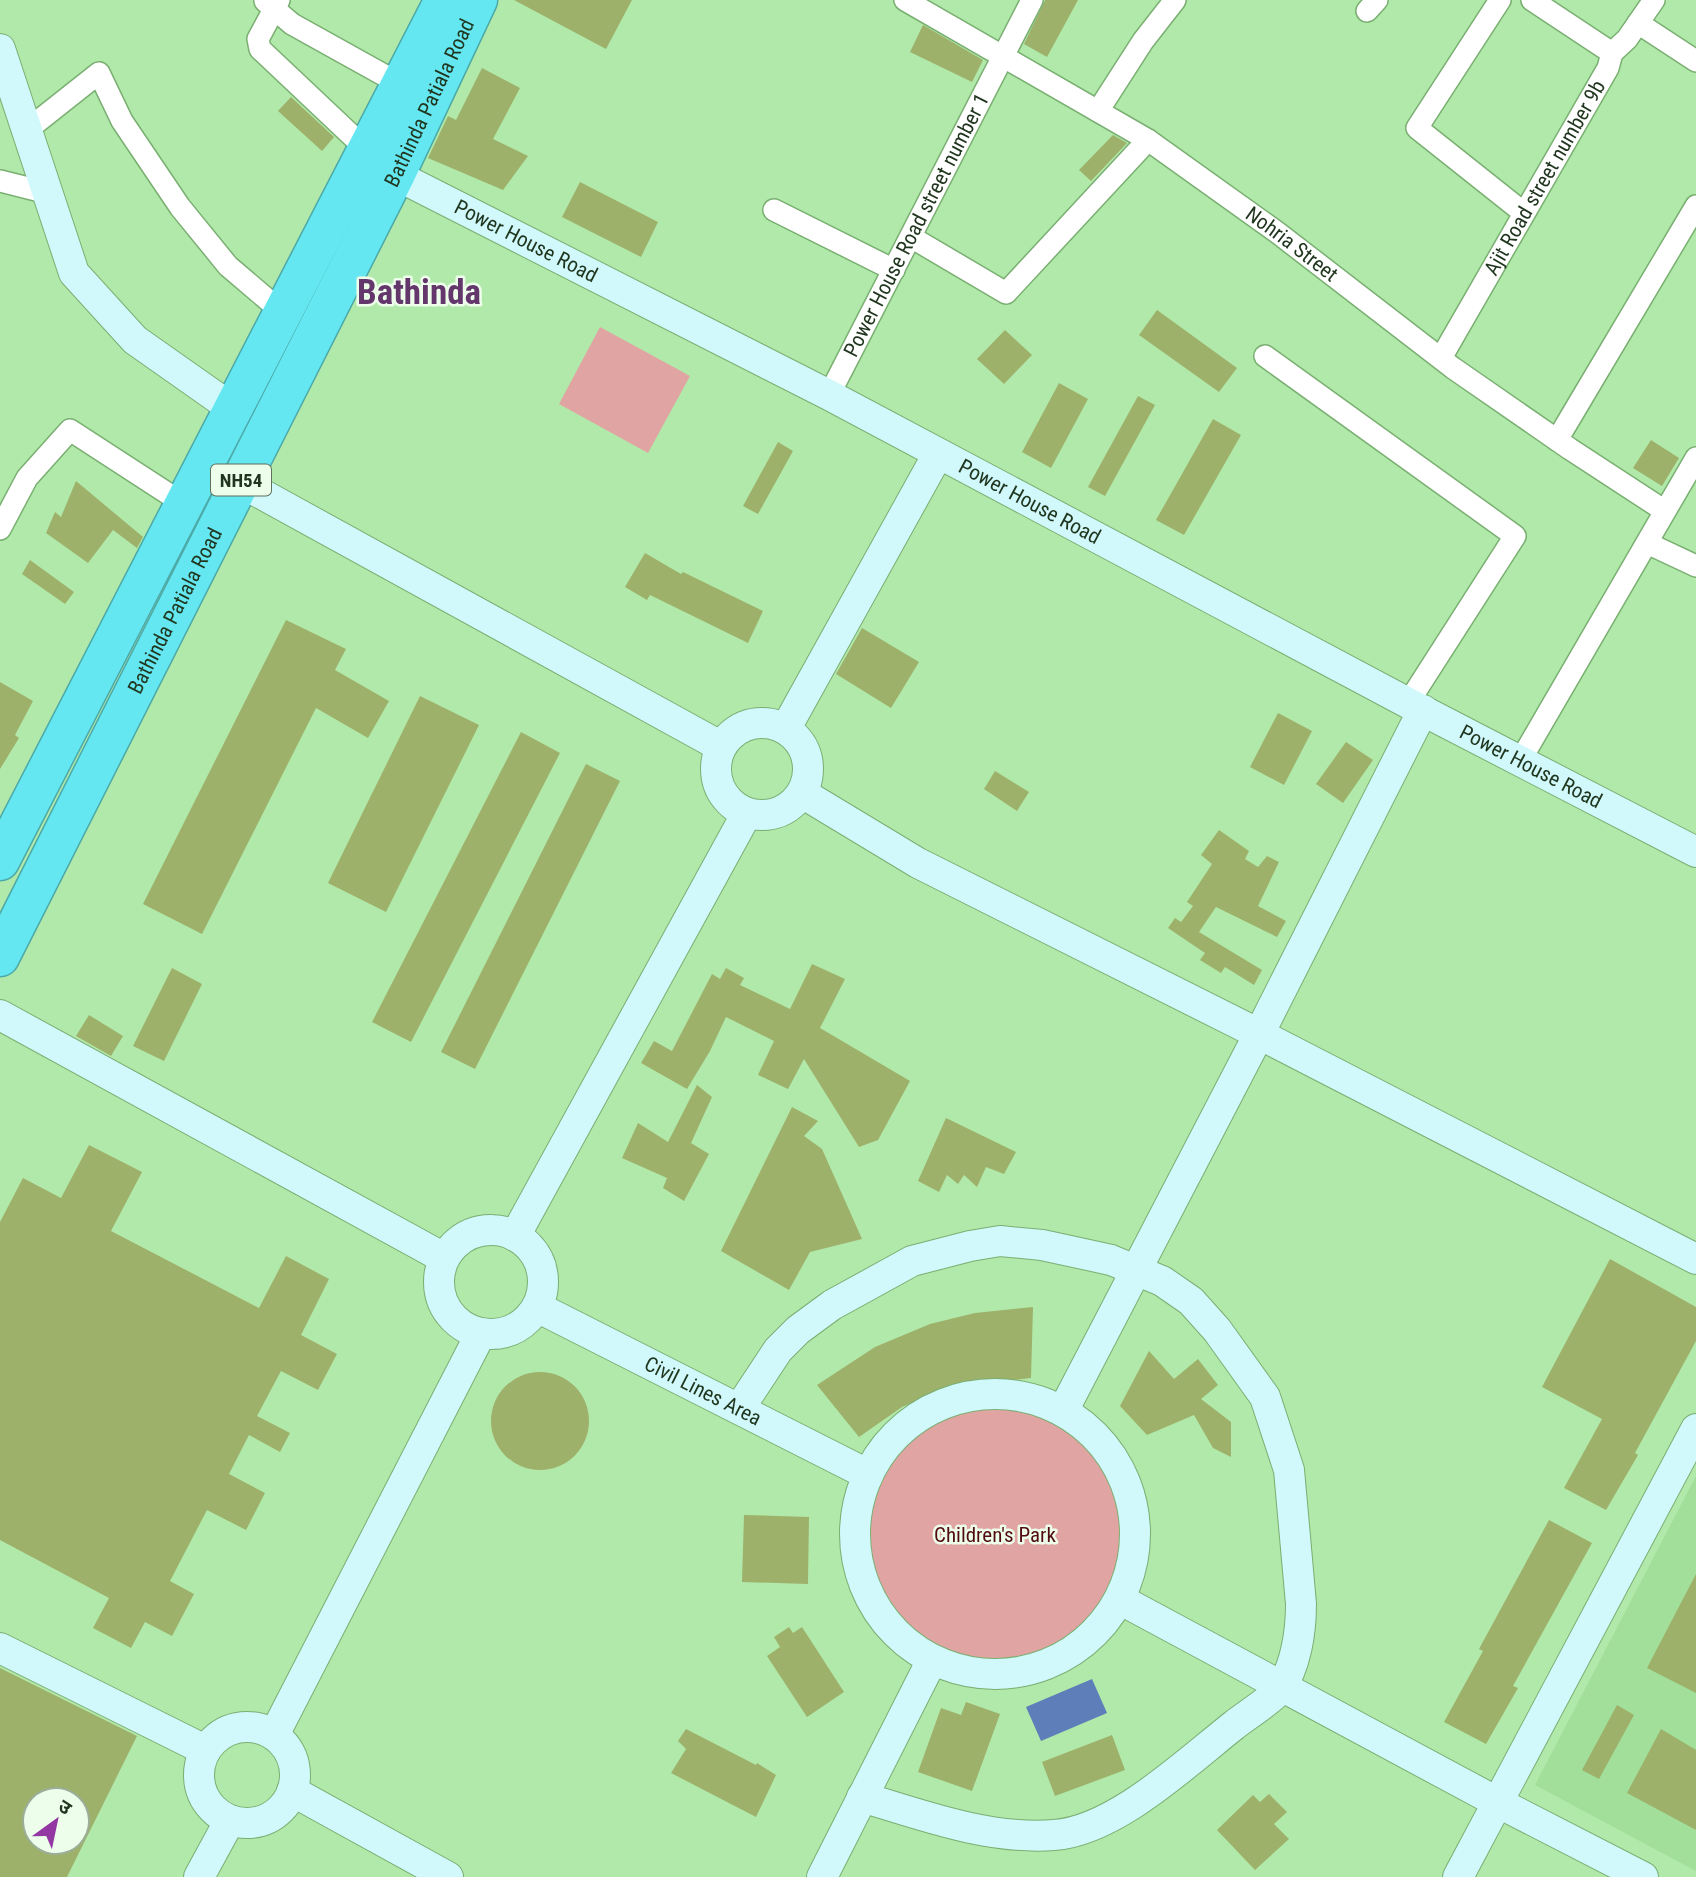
<svg xmlns="http://www.w3.org/2000/svg" width="1696" height="1877" viewBox="0 0 1696 1877" font-family="'Roboto Condensed','Noto Sans Devanagari',sans-serif">
	<rect width="100%" height="100%" fill="#b1e9aa"/>
	<path fill="#a2df9a" d="M1696,1476V1871L1535,1785Z"/>
	<path fill="#e0a5a2" d="M600,327L690,376L648,453L559,404Z
		M869 1535a126 126 0 1 1 252 0a126 126 0 1 1-252 0Z"/>
	<path fill="#5e7eb9" d="M1092,1679L1107,1713L1041,1741L1026,1707Z"/>
	<path fill="#9db16a" fill-rule="evenodd" d="M514,0H632L606,49Z
		M1045,0H1078L1047,57L1024,44Z
		M923,25L983,60L972,82L910,52Z
		M482,68L520,88L493,139L528,156L503,190L428,158L448,116L456,120Z
		M291,97L334,137L322,151L278,111Z
		M1113,135L1127,143L1091,181L1079,170Z
		M580,182L658,222L641,257L562,217Z
		M1157,310L1237,368L1219,392L1139,335Z
		M1005,330L1032,355L1004,384L977,359Z
		M1059,383L1088,399L1051,468L1022,452Z
		M1138,396L1155,405L1105,496L1088,487Z
		M1213,419L1241,435L1184,535L1156,520Z
		M1651,440L1679,458L1662,486L1633,468Z
		M778,442L793,451L758,514L743,506Z
		M76,481L143,537L137,548L113,530L88,563L46,533L55,512L61,517Z
		M645,553L681,574L683,572L763,611L748,643L650,595L647,600L625,587Z
		M30,560L74,592L65,604L22,574Z
		M286,620L346,649L335,670L389,701L368,738L316,708L202,934L143,904Z
		M862,628L919,662L891,708L836,674Z
		M0,682L33,701L15,735L19,738L0,769Z
		M420,696L479,725L386,912L328,883Z
		M1278,713L1312,731L1284,785L1250,767Z
		M521,732L560,753L411,1042L372,1022Z
		M1346,742L1373,760L1343,803L1316,784Z
		M586,764L620,781L475,1069L441,1052Z
		M995,771L1029,792L1017,811L984,789Z
		M1219,830L1249,851L1245,859L1258,867L1267,856L1279,862L1258,906L1286,921L1277,937L1216,907L1199,932L1262,970L1254,985L1225,967L1221,973L1200,960L1205,953L1168,928L1175,918L1181,922L1193,906L1187,902L1212,864L1201,855Z
		M812,964L845,979L820,1028L910,1081L878,1140L859,1147L804,1059L788,1089L758,1075L774,1041L726,1017L710,1051L687,1089L641,1063L654,1041L672,1051L712,974L720,979L726,968L744,978L740,985L790,1009Z
		M172,968L202,984L164,1061L133,1046Z
		M89,1015L123,1036L111,1056L76,1036Z
		M697,1085L712,1097L691,1143L709,1154L684,1201L663,1188L667,1178L622,1158L638,1123L668,1142Z
		M792,1107L818,1121L804,1136L822,1149L862,1239L810,1252L789,1290L721,1251Z
		M946,1118L1016,1152L1004,1174L986,1167L977,1187L964,1175L958,1184L947,1175L939,1192L918,1181Z
		M89,1145L142,1172L111,1231L259,1308L286,1256L329,1279L301,1335L337,1354L318,1390L281,1371L257,1416L290,1433L280,1452L249,1435L229,1474L265,1493L246,1530L207,1510L170,1581L194,1594L172,1636L145,1622L131,1648L93,1628L109,1598L0,1540V1222L23,1178L61,1198Z
		M1610,1259L1696,1307V1341L1635,1453L1638,1455L1606,1510L1564,1488L1602,1419L1542,1387Z
		M1033,1307L1031,1378L948,1388L902,1407L859,1437L817,1385L875,1347L930,1324L975,1313Z
		M1149,1351L1174,1379L1198,1359L1218,1385L1201,1399L1231,1422V1457L1213,1448L1194,1415L1147,1435L1120,1406Z
		M491 1421a49 49 0 1 1 98 0a49 49 0 1 1-98 0Z
		M744,1515L809,1517L808,1584L742,1582Z
		M1549,1520L1592,1543L1513,1686L1518,1688L1486,1744L1444,1722L1483,1651L1479,1649Z
		M1696,1574V1693L1647,1668Z
		M789,1627L793,1633L802,1627L844,1692L807,1717L767,1656L780,1647L774,1637Z
		M0,1668L137,1736L67,1877H0ZM35,1800H77V1842H35Z
		M966,1702L1000,1714L972,1791L918,1772L941,1708L961,1715Z
		M1617,1705L1634,1715L1599,1779L1582,1770Z
		M686,1729L756,1765L757,1763L776,1775L756,1817L671,1773L686,1749L678,1741Z
		M1661,1729L1696,1750V1830L1627,1793Z
		M1112,1735L1125,1770L1055,1796L1042,1762Z
		M1269,1794L1287,1812L1274,1824L1289,1839L1255,1870L1217,1830L1253,1795L1260,1802Z"/>
	<g fill="none" stroke-linecap="round" stroke-linejoin="round">
		<defs>
			<g id="street">
				<path d="M279,0L258,39L260,49L366,149"/>
				<path id="s1" d="M905,0L1148,140L1278,233L1453,368L1570,449L1665,511"/>
				<path d="M1500,0L1417,128L1524,213"/>
				<path d="M1532,0L1612,53"/>
				<path d="M265,1L292,24L400,84"/>
				<path d="M1367,11L1377,0"/>
				<path d="M1638,23L1696,61"/>
				<path d="M1098,111L1143,41L1175,0"/>
				<path d="M27,130L99,73L122,121L180,207L228,266L282,312"/>
				<path d="M0,181L48,193"/>
				<path d="M774,210L894,270"/>
				<path d="M911,237L1006,293L1148,140"/>
				<path d="M1265,356L1515,536L1408,703"/>
				<path id="s2" d="M1441,358L1608,68L1612,53L1627,39L1654,0"/>
				<path id="s3" d="M829,395L1032,0"/>
				<path d="M1557,440L1696,206"/>
				<path d="M0,529L27,478L70,430L184,504"/>
				<path d="M1647,543L1696,566"/>
				<path d="M1520,761L1696,458"/>
			</g>
			<g id="secondary">
				<path d="M0,49L74,273L135,340L233,409"/>
				<path id="s4" d="M378,166L829,395L1408,703L1696,852"/>
				<path d="M240,482L720,746"/>
				<circle cx="762" cy="769" r="46"/>
				<path d="M786,728L938,454"/>
				<path d="M802,793L918,863L1259,1034L1696,1259"/>
				<path d="M0,1015L444,1258"/>
				<circle cx="491" cy="1282" r="52"/>
				<path d="M515,1236L747,813"/>
				<path id="s5" d="M537,1307L867,1474"/>
				<circle cx="995" cy="1534" r="140"/>
				<path d="M739,1409L778,1350L798,1330L832,1305L912,1261L970,1246L1000,1241L1042,1245L1111,1260L1162,1281L1191,1301L1217,1330L1265,1397L1289,1470L1301,1604C1301,1631 1296,1668 1279,1690C1271,1700 1244,1717 1233,1726C1186,1763 1115,1831 1054,1835C990,1840 924,1816 862,1797"/>
				<path d="M1063,1411L1259,1034L1423,710"/>
				<path d="M1121,1600L1497,1802L1643,1877"/>
				<path d="M0,1648L205,1750"/>
				<circle cx="247" cy="1775" r="48"/>
				<path d="M274,1735L481,1333"/>
				<path d="M292,1791L448,1877"/>
				<path d="M199,1877L230,1820"/>
				<path d="M822,1877L932,1660"/>
				<path d="M1458,1877L1696,1429"/>
			</g>
			<g id="highway">
				<path d="M0,861L444,0"/>
				<path id="s6" d="M0,957L395,176L478,0"/>
			</g>
		</defs>
		<use href="#street" stroke="#7aaf72" stroke-width="24"/>
		<use href="#secondary" stroke="#7aaf72" stroke-width="32"/>
		<use href="#highway" stroke="#4ca9a7" stroke-width="41"/>
		<use href="#street" stroke="#fff" stroke-width="21"/>
		<use href="#secondary" stroke="#d1f8fb" stroke-width="30"/>
		<use href="#highway" stroke="#65e7f1" stroke-width="38"/>
	</g>
	<g text-anchor="middle" dominant-baseline="central" stroke-width="5" stroke-linejoin="round" paint-order="stroke">
		<rect fill="#edfeeb" stroke="#5d715b" stroke-width="2" x="211" y="464.5" width="60" height="31" rx="5"/>
		<g font-size="19" font-weight="bold" fill="#1f351d">
			<text x="241" y="480">NH54</text>
		</g>
		<g font-size="21" fill="#1f351d" stroke="#edfeeb">
			<text stroke="none"><textPath href="#s6" startOffset="956">Bathinda Patiala Road</textPath></text>
			<text stroke="none"><textPath href="#s2" startOffset="208">Ajit Road street number 9b</textPath></text>
			<text stroke="none"><textPath href="#s3" startOffset="191">Power House Road street number 1</textPath></text>
			<text stroke="none"><textPath href="#s4" startOffset="166">Power House Road</textPath></text>
			<text stroke="none"><textPath href="#s1" startOffset="458">Nohria Street</textPath></text>
			<text stroke="none"><textPath href="#s4" startOffset="733">Power House Road</textPath></text>
			<text stroke="none"><textPath href="#s6" startOffset="388">Bathinda Patiala Road</textPath></text>
			<text stroke="none"><textPath href="#s4" startOffset="1300">Power House Road</textPath></text>
			<text stroke="none"><textPath href="#s5" startOffset="186">Civil Lines Area</textPath></text>
		</g>
		<g font-size="21" fill="#530b12" stroke="#edfeeb">
			<text x="995" y="1535">Children's Park</text>
		</g>
		<g font-size="35" font-weight="bold" fill="#64376c" stroke="#edfeeb">
			<text x="419" y="292">Bathinda</text>
		</g>
	</g>
	<g transform="translate(56 1821) rotate(33)"><circle r="33" fill="#edfeeb" stroke="#9bae99" stroke-width="2"/>
	<path d="M0-5L12 26L0 18L-12 26Z" fill="#9337a2"/>
	<text y="-10" font-size="19" font-weight="bold" text-anchor="middle" fill="#1f351d">उ</text>
	</g>
</svg>
